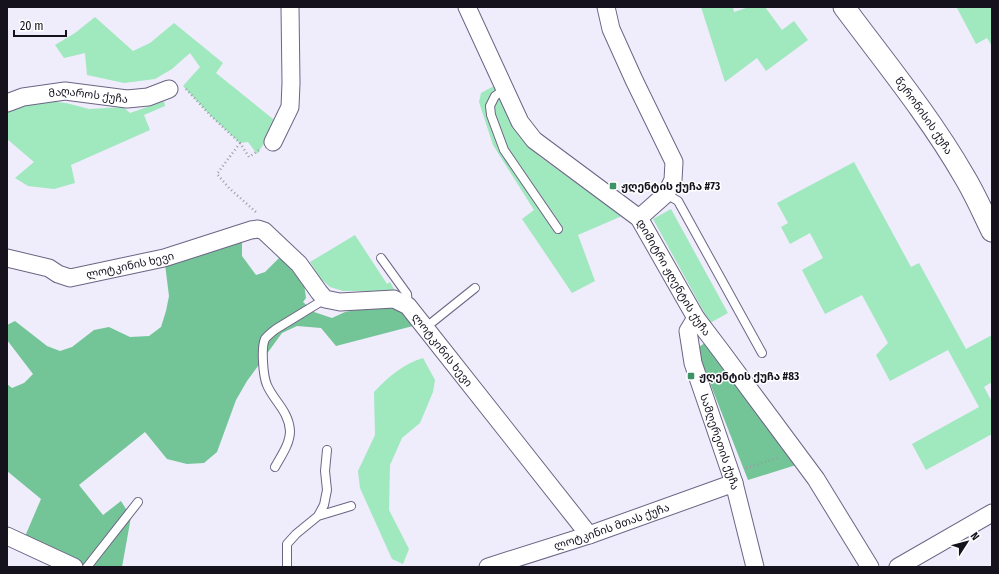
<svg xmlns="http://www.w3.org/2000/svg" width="999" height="574" viewBox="0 0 999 574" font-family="'Fira Sans Condensed','Noto Sans Georgian',sans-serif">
	<rect width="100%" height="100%" fill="#efecfb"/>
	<path fill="#a0e8be" d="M701,7H733L734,12L749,7H765L782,30L794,21L808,40L766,71L757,58L725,82Z
		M960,7H992V46L987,38L976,44L957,8Z
		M95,17L133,51L150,43L174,23L223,63L216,73L278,123L257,154L248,142L240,143L211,116L183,86L200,67L190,53L172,69L155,79L124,83L87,75L85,53L64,58L55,45L75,33Z
		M494,86L517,130L539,156L622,216L578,235L595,281L572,293L522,219L534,210L493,145L479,102L481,93Z
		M40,100L66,103L89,109L123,107L130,113L164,101L165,106L144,115L150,130L71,165L75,183L54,189L28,186L15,178L34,162L7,139V108Z
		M854,162L911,267L919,263L966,349L992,335V382L984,387L992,402V434L926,470L912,444L979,407L948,350L890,381L876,355L888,343L862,295L825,314L802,270L823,258L810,233L790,244L781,227L788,223L777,203Z
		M671,209L728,313L710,323L653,219Z
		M355,235L387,284L390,282L398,296L365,291H343L330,287L321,279L310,262Z
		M423,358L435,380L433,392L420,423L402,438L390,465L389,510L409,549L403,564L392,559L360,488L358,471L375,435L374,392C388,377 403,364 423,358Z"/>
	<path fill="#73c597" d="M242,242V256L256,275L265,272L280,257L304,284L306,298L303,302L314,312L332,318L345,312L390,303L400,311L413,326L336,346L321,328L297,326L282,333L247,381L236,400L217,452L204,463L187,464L167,459L145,432L79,485L103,515L121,501L131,517L122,567H86L23,541L41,499L7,471V384L12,388L24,383L33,374L7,340V325L15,321L47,346L60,351L72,347L94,330L109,327L130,337L149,336L161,327L166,311L169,296L165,264Z
		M706,342L796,465L748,480L699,355V347Z"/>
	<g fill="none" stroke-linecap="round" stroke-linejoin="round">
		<defs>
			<path id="service" d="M505,89L495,96L490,106L491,115L504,150L558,229
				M666,194L678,201L762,353
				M381,258L407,294L408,306
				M425,328L475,288
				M275,467C281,456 290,444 290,431C289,411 273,400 267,385C263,376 261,347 265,339C268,335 272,332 276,329L325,299
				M318,516L351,506
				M87,567L138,502
				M287,567V544L296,534L318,516L324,505L327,490L325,471L327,450"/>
			<g id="minor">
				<path id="s1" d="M467,7L520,122L534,140L639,218L696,318L721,351L816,479L870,567"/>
				<path d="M606,7L611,29L634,80L674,162L673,180L666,194L639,218"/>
				<path id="s2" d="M7,103L23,97L65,91L127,99L148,97L169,89"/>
				<path d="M273,142L290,107L291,83L290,7"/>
				<path id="s3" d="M7,258L49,268L58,274L70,278L164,258L251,230L258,229L264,231L299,264L319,292L325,299L340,302L394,299L408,306L589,535"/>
				<path id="s4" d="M696,318L688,331L693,363L734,483L755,567"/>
				<path d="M7,536L74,567"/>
				<path id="s5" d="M488,567L589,535L734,483"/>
				<path d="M898,567L992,513"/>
			</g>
			<g id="tertiary">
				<path id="s6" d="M844,7C885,62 930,117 964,176C975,194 983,213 992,231"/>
			</g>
		</defs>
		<use href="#service" stroke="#6c6585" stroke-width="10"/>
		<use href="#minor" stroke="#6c6585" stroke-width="19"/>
		<use href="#tertiary" stroke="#6c6585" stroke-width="23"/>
		<path stroke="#9c99a7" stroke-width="2.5" stroke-dasharray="1 3" stroke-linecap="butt" d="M186,89L211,116L240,143L249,157L259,150
			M240,143L217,174L229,188L257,213
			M746,468L780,457"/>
		<use href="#service" stroke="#fff" stroke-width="8"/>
		<use href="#minor" stroke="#fff" stroke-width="17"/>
		<use href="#tertiary" stroke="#fff" stroke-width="21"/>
	</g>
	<g fill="#3d9366" stroke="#fff" stroke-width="1.5">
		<rect x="609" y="182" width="8" height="8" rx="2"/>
		<rect x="687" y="372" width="8" height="8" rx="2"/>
	</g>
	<g text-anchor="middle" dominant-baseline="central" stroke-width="3" stroke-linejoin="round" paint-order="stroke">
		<g font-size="11" fill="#15121e" stroke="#fff">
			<text stroke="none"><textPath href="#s2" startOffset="83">მაღაროს ქუჩა</textPath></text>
			<text stroke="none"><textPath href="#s6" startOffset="135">წერონისის ქუჩა</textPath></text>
			<text stroke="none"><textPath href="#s3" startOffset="128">ლოტკინის ხევი</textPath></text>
			<text stroke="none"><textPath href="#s1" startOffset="349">დიმიტრი ჟღენტის ქუჩა</textPath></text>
			<text stroke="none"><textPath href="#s3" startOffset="500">ლოტკინის ხევი</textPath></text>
			<text stroke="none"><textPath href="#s4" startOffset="131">სამღერეთის ქუჩა</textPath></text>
			<text stroke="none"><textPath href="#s5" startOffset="130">ლოტკინის მთას ქუჩა</textPath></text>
		</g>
		<g font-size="11" font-weight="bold" fill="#15121e" stroke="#fff" text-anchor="start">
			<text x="621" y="186">ჟღენტის ქუჩა #73</text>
			<text x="699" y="376">ჟღენტის ქუჩა #83</text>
		</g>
	</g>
	<rect width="999" height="574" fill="none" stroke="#15121e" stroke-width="16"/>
	<g transform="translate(967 542) rotate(54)" stroke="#ffffff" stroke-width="3" paint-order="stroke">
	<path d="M0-3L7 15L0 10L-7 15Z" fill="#15121e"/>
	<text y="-6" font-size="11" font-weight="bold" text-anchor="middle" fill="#15121e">N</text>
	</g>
	<path d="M14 30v6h52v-6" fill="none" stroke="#15121e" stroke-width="2"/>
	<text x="20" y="30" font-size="12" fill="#15121e" stroke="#ffffff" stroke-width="3" paint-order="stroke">20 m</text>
</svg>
